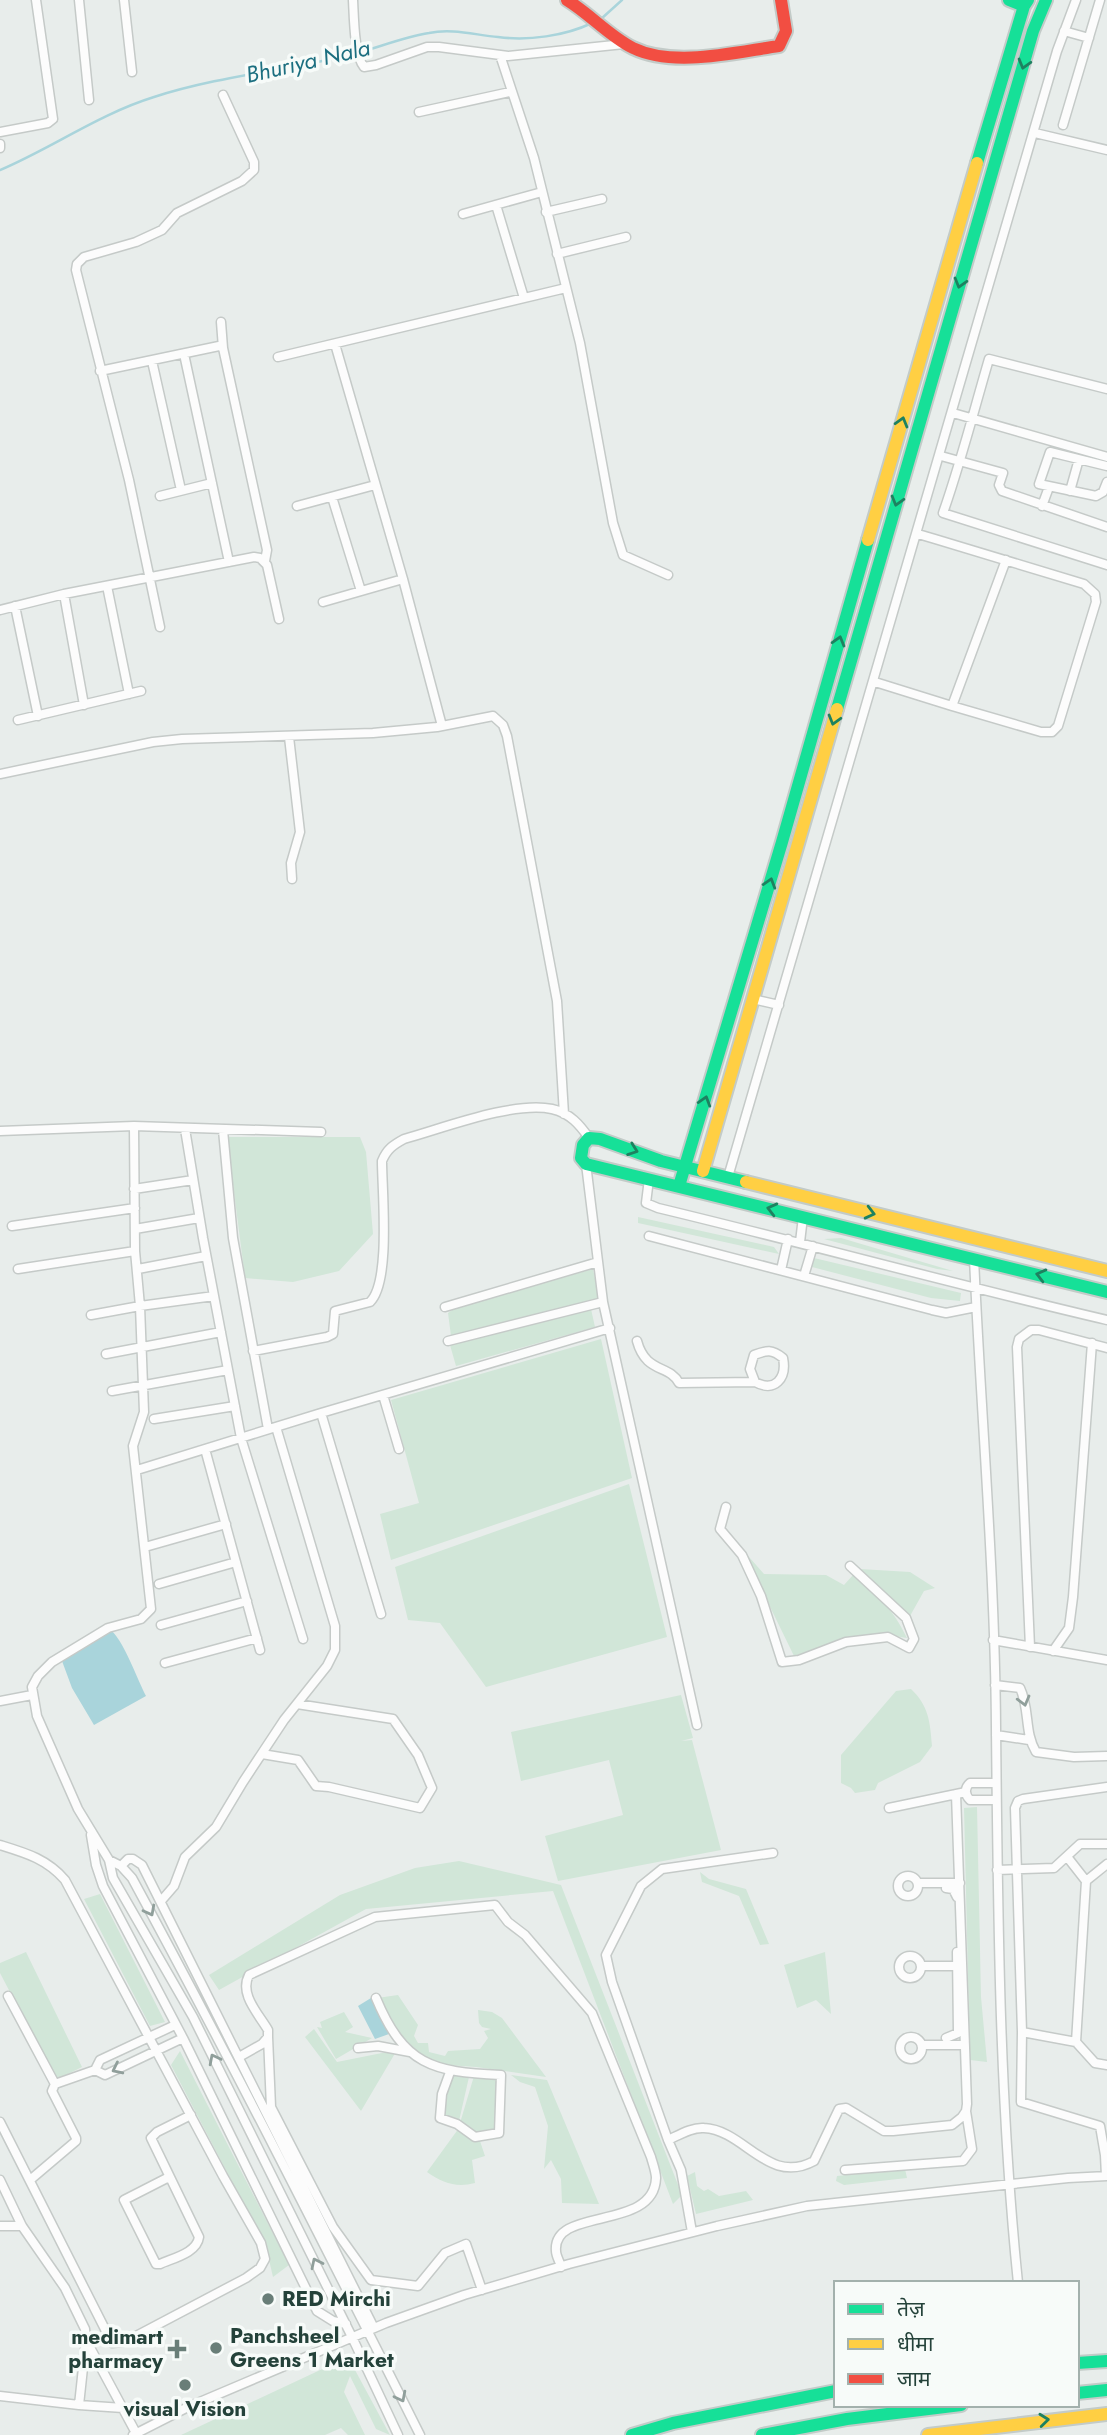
<svg xmlns="http://www.w3.org/2000/svg" width="1107" height="2435" viewBox="0 0 1107 2435" font-family="Jost,'Noto Sans Devanagari',sans-serif">
	<rect width="100%" height="100%" fill="#e8edeb"/>
	<path fill="#d1e6d8" d="M227,1137H360L366,1152L373,1234L339,1271L293,1282L245,1278Z
		M638,1217L774,1247L779,1254L638,1223Z
		M841,1238L953,1271L937,1269L824,1239Z
		M814,1258L961,1293L960,1301L931,1298L812,1267Z
		M593,1269L599,1298L451,1336L448,1313L455,1308Z
		M591,1309L595,1327L456,1366L450,1345Z
		M601,1339L632,1478L391,1560L380,1514L419,1503L391,1400Z
		M629,1484L667,1637L486,1687L440,1623L408,1620L395,1567Z
		M742,1549L764,1574L826,1575L844,1585L853,1575C878,1596 892,1607 907,1638L881,1634L845,1639L794,1656Z
		M860,1569L910,1572L935,1588L924,1591L910,1616Z
		M911,1689C929,1706 930,1722 932,1746L920,1762L878,1783L875,1790L855,1793L851,1788L841,1783V1755L896,1691Z
		M681,1695L693,1738L681,1741L692,1740L721,1850L558,1881L545,1836L623,1815L609,1760L521,1781L511,1732Z
		M977,1807L981,1997L987,2062L970,2060L964,1808Z
		M459,1861L561,1885L682,2195L673,2204L553,1891L366,1909L219,1990L209,1975L340,1895L415,1868Z
		M700,1872L709,1879L746,1889L769,1944L760,1945L739,1896L702,1882Z
		M100,1894L165,2022L150,2026L84,1899Z
		M26,1952L82,2067L56,2080L0,1973V1963Z
		M825,1952L831,2014L816,2000L797,2008L784,1965Z
		M398,1995L418,2025L414,2036L418,2043H428L429,2052L445,2056L448,2051L480,2049L488,2038L484,2031L491,2029L482,2027L479,2023L478,2010L492,2012L502,2018L546,2077L476,2067L432,2064L416,2052L400,2036L377,1998Z
		M344,2012L353,2027L345,2032L372,2038L336,2059L317,2027L322,2028L320,2022Z
		M314,2029L337,2062L397,2050L361,2111L305,2037Z
		M180,2051L289,2265L273,2277L266,2247L171,2065Z
		M454,2074L469,2077L459,2121L442,2117L443,2098Z
		M511,2075L547,2080L599,2204L562,2203L561,2179L551,2160L544,2169L548,2126L535,2087L520,2082Z
		M474,2076H500L497,2132L474,2134L460,2123Z
		M459,2128L480,2141L485,2156L472,2160L475,2183C456,2188 443,2183 427,2172Z
		M905,2169L907,2178L844,2185L836,2181L837,2176Z
		M695,2172L697,2186L704,2191L708,2189L719,2196L746,2191L753,2200L696,2214L687,2176Z
		M348,2357L390,2435L376,2429L350,2376L344,2392L365,2435H348L341,2428L325,2435H181Z"/>
	<path fill="#a9d4db" d="M109,1629C122,1636 138,1681 146,1696L94,1725L72,1688L62,1661L66,1655Z
		M371,1998L389,2034L375,2039L358,2006Z"/>
	<g fill="none" stroke-linecap="round" stroke-linejoin="round">
		<path stroke="#a9d4db" stroke-width="2.5" d="M601,19L622,0
			M0,170C52,148 99,114 154,97C213,78 276,71 337,58C368,52 398,38 429,33C452,28 475,35 498,37C528,41 565,36 592,23"/>
		<defs>
			<path id="street" d="M79,0L89,100
				M124,0L132,72
				M353,0C354,17 354,55 364,67L376,65L427,47H439L508,56L624,44
				M1064,31L1089,38
				M500,55L534,158L580,343L613,523L623,555L668,575
				M419,112L510,92
				M1063,125L1100,0
				M0,132L48,123L53,119L36,0
				M1035,133L1107,150
				M0,144V148
				M496,205L524,298
				M546,212L602,199
				M463,214L542,192
				M557,254L626,237
				M221,322L223,348
				M335,344L403,579L442,726
				M184,354L229,562
				M278,357L566,288
				M152,361L181,490
				M100,371L219,346L223,348L267,550L265,561
				M1107,389L989,359C974,410 961,462 943,513L1107,565
				M953,413L1107,457
				M941,456L1003,473L999,485L1002,491L1107,527
				M1107,466L1050,452L1039,484L1096,496L1103,492L1107,482
				M1070,491L1079,459
				M160,496L212,483
				M332,497L361,591
				M297,506L375,485
				M1042,506L1049,487
				M918,534L935,539L1084,584L1095,594L1096,602L1058,726L1052,732H1041L952,706L1006,560
				M107,586L129,694
				M64,594L84,705
				M323,602L403,579
				M15,606L38,716
				M0,610L64,594L254,557L260,558L267,565L279,619
				M160,627L129,480L76,270L77,264L84,257L136,242L162,230L177,213L242,181L254,170V162L223,95
				M875,682L952,706
				M18,720L141,691
				M289,737L300,832L291,863L292,879
				M0,774L153,742L182,739L373,733L437,727L493,716L503,725L507,736L557,1001L564,1114
				M753,999L779,1005
				M134,1126L135,1251L140,1306L144,1412L133,1446L151,1609L141,1619L108,1628L52,1662L38,1676L32,1687L37,1716L78,1809L109,1860L113,1878L193,2017L352,2337L398,2435
				M185,1129L203,1238L241,1438L303,1639
				M223,1130L233,1238L268,1429
				M0,1131L134,1126L321,1132
				M586,1164L603,1302L697,1725
				M728,1177L1057,51L1076,0
				M649,1179L646,1203L658,1208C808,1244 957,1285 1107,1320
				M134,1189L193,1180
				M12,1226L135,1208
				M135,1229L199,1218
				M649,1236L932,1310L946,1313L976,1307
				M800,1242L803,1217
				M974,1258C981,1415 995,1572 996,1728C998,1914 999,2098 1018,2283
				M18,1269L135,1251
				M138,1269L206,1256
				M781,1270L788,1239
				M804,1276L813,1246
				M445,1307L598,1262
				M91,1315L140,1306L214,1296
				M448,1341L603,1302
				M637,1341C646,1374 669,1364 679,1383L755,1382C775,1393 787,1378 783,1358C772,1349 767,1350 754,1355L750,1369L755,1382
				M253,1351L327,1337L333,1334L335,1311L370,1302C391,1282 382,1191 382,1161C387,1149 393,1145 404,1139C444,1128 513,1101 552,1109C570,1113 580,1125 589,1138
				M106,1354L221,1332
				M112,1391L228,1370
				M383,1395L399,1449
				M321,1413L381,1614
				M154,1419L235,1406
				M205,1449L260,1650
				M137,1470L321,1413L610,1328
				M726,1507L720,1529L742,1555L761,1596L782,1662L799,1660L846,1642L888,1637L909,1648L914,1639L906,1618L850,1566
				M145,1547L226,1524
				M159,1584L236,1562
				M161,1625L247,1601
				M993,1640L1107,1660
				M1030,1647L1017,1347L1019,1339L1031,1330H1039L1107,1348
				M1053,1651L1069,1628L1073,1597L1092,1343
				M165,1663L257,1638
				M995,1685L1020,1688C1030,1709 1024,1732 1036,1752L1074,1757L1107,1756
				M0,1701L32,1695
				M996,1735L1029,1740
				M262,1754L298,1760L316,1786L329,1787L420,1808L432,1788L418,1755L393,1719L297,1704
				M995,1783H970C964,1788 965,1795 970,1800H995
				M889,1808L966,1792
				M91,1835L96,1865L103,1886L183,2038L317,2311L333,2321L346,2324
				M0,1845C26,1853 47,1859 65,1880L223,2176L261,2243L265,2259L260,2268L246,2278L136,2336L123,2342L112,2343L0,2122
				M1068,1858L1086,1881
				M109,1860L121,1866L132,1878C232,2062 326,2248 420,2435
				M1107,1864L1086,1881L1076,2042L1095,2063L1107,2065
				M121,1866L128,1859H133L142,1865L374,2328
				M997,1870L1054,1868L1080,1844H1107
				M898 1886a10 10 0 1 1 20 0a10 10 0 1 1-20 0Z
				M918,1883H960
				M946,1888L953,1889L957,1897
				M161,1901L174,1886L185,1857L216,1827L243,1782L284,1720L327,1666L335,1650V1626L276,1427
				M899 1967a11 11 0 1 1 22 0a11 11 0 1 1-22 0Z
				M922,1966H961
				M8,1996L55,2084
				M376,1998C404,2065 432,2072 501,2075L499,2133L475,2137L457,2124L440,2118L442,2094L450,2072
				M1022,2032L1076,2042
				M268,2037L271,2107L333,2227L371,2280L418,2286L445,2253L466,2244L482,2290
				M900 2048a11 11 0 1 1 22 0a11 11 0 1 1-22 0Z
				M946,2038L958,2033L957,1952
				M922,2045H965
				M358,2048L378,2046L410,2052
				M239,2057L262,2044L268,2037V2030C258,2013 239,1994 249,1975L375,1917L495,1905L508,1922L525,1935L592,2013L651,2157C653,2164 656,2172 656,2178C654,2232 552,2206 556,2251C556,2256 560,2262 561,2267
				M95,2070L105,2075L183,2038
				M668,2140C679,2135 692,2127 704,2128C745,2130 768,2186 814,2161L839,2109L846,2108L884,2131H893L952,2125L962,2117L966,2111L967,2104L956,1794
				M845,2170L963,2161L972,2149L966,2111
				M1106,2176L1105,2155L1100,2126L1021,2102L1022,2032L1015,1808L1018,1801L1023,1799L1107,1787
				M169,2177L124,2200L156,2264H160C173,2258 197,2253 199,2237L151,2138L157,2132L191,2115
				M0,2180L22,2226L65,2288L85,2329L86,2340L79,2405
				M30,2180L76,2141V2138L52,2091L55,2084L95,2070L100,2060L175,2025
				M0,2226H22
				M692,2232L681,2170L668,2140L612,1982L606,1955L641,1886L662,1869L773,1853
				M86,2340L136,2433
				M0,2396L79,2405L123,2408
				M133,2435L188,2407L386,2323L464,2295L569,2264L717,2226L807,2206L1068,2178L1107,2176"/>
			<path id="fast" d="M1009,0L1024,6
				M977,163L1024,6L1028,0
				M837,709L1033,31L1046,0
				M746,1182L661,1161L600,1139L589,1138L583,1145L581,1158L586,1164L1107,1292
				M679,1186L782,842L868,540
				M1077,2363L1107,2361
				M1077,2393L1107,2390
				M632,2435L673,2423L836,2391
				M762,2435L847,2419L961,2405"/>
			<path id="slow" d="M868,540L977,163
				M703,1171L837,709
				M746,1182L1107,1271
				M928,2435L1107,2414"/>
			<path id="jam" d="M567,0C590,14 609,36 633,48C674,68 736,52 779,46L786,31L781,0"/>
		</defs>
		<use href="#street" stroke="#c5cac8" stroke-width="11"/>
		<use href="#fast" stroke="#c3cbc8" stroke-width="16"/>
		<use href="#slow" stroke="#c3cbc8" stroke-width="16"/>
		<use href="#jam" stroke="#c3cbc8" stroke-width="16"/>
		<use href="#street" stroke="#fcfcfc" stroke-width="8"/>
		<use href="#fast" stroke="#16e098" stroke-width="12"/>
		<use href="#slow" stroke="#ffcf43" stroke-width="12"/>
		<use href="#jam" stroke="#f24e42" stroke-width="12"/>
	</g>
	<defs><path id="oneway-chevron" d="M-2-3.5L2.5 0L-2 3.5" fill="none" stroke-width="1.6" stroke-linecap="round" stroke-linejoin="round" transform="scale(1.75)"/></defs>
	<g stroke="#1e8160">
		<use href="#oneway-chevron" transform="translate(1024 64) rotate(106)"/>
		<use href="#oneway-chevron" transform="translate(960 283) rotate(106)"/>
		<use href="#oneway-chevron" transform="translate(902 422) rotate(-74)"/>
		<use href="#oneway-chevron" transform="translate(897 501) rotate(106)"/>
		<use href="#oneway-chevron" transform="translate(839 641) rotate(-74)"/>
		<use href="#oneway-chevron" transform="translate(834 720) rotate(106)"/>
		<use href="#oneway-chevron" transform="translate(770 883) rotate(-73)"/>
		<use href="#oneway-chevron" transform="translate(705 1101) rotate(-73)"/>
		<use href="#oneway-chevron" transform="translate(633 1150) rotate(20)"/>
		<use href="#oneway-chevron" transform="translate(772 1209) rotate(-166)"/>
		<use href="#oneway-chevron" transform="translate(870 1213) rotate(14)"/>
		<use href="#oneway-chevron" transform="translate(1041 1275) rotate(-166)"/>
		<use href="#oneway-chevron" transform="translate(1044 2420) rotate(-6)"/>
	</g>
	<g stroke="#909f9b">
		<use href="#oneway-chevron" transform="translate(1024 1701) rotate(75)"/>
		<use href="#oneway-chevron" transform="translate(150 1911) rotate(62)"/>
		<use href="#oneway-chevron" transform="translate(214 2059) rotate(-117)"/>
		<use href="#oneway-chevron" transform="translate(117 2069) rotate(154)"/>
		<use href="#oneway-chevron" transform="translate(316 2263) rotate(-116)"/>
		<use href="#oneway-chevron" transform="translate(401 2397) rotate(63)"/>
	</g>
	<g fill="#697e78" stroke="#f7fbf9" stroke-width="2.5">
		<circle cx="268" cy="2299" r="7"/>
		<circle cx="216" cy="2348" r="7"/>
		<path d="M173.5 2338.5h7v7h7v7h-7v7h-7v-7h-7v-7h7z"/>
		<circle cx="185" cy="2385" r="7"/>
	</g>
	<g text-anchor="middle" dominant-baseline="central" stroke-width="7" stroke-linejoin="round" paint-order="stroke">
		<g font-size="21" font-weight="bold" fill="#24423a" stroke="#f7fbf9" text-anchor="start">
			<text x="282" y="2299">RED Mirchi</text>
			<text x="230" y="2336">Panchsheel<tspan x="230" dy="24">Greens 1 Market</tspan></text>
			<text x="163" y="2337" text-anchor="end">medimart<tspan x="163" dy="24">pharmacy</tspan></text>
			<text x="185" y="2409" text-anchor="middle">visual Vision</text>
		</g>
		<g font-size="23" font-style="italic" fill="#1c6f80" stroke="#f7fbf9">
			<text transform="translate(308 61) rotate(-13)">Bhuriya Nala</text>
		</g>
	</g>
	<rect x="834" y="2281" width="245" height="126" fill="#f7fbf9" stroke="#a3b1ad" stroke-width="2"/>
	<rect x="848" y="2304" width="35" height="10" fill="#16e098" stroke="#a3b1ad" stroke-width="2"/>
	<text x="897" y="2316" font-size="21" fill="#24423a">तेज़</text>
	<rect x="848" y="2339" width="35" height="10" fill="#ffcf43" stroke="#a3b1ad" stroke-width="2"/>
	<text x="897" y="2351" font-size="21" fill="#24423a">धीमा</text>
	<rect x="848" y="2374" width="35" height="10" fill="#f24e42" stroke="#a3b1ad" stroke-width="2"/>
	<text x="897" y="2386" font-size="21" fill="#24423a">जाम</text>
</svg>
